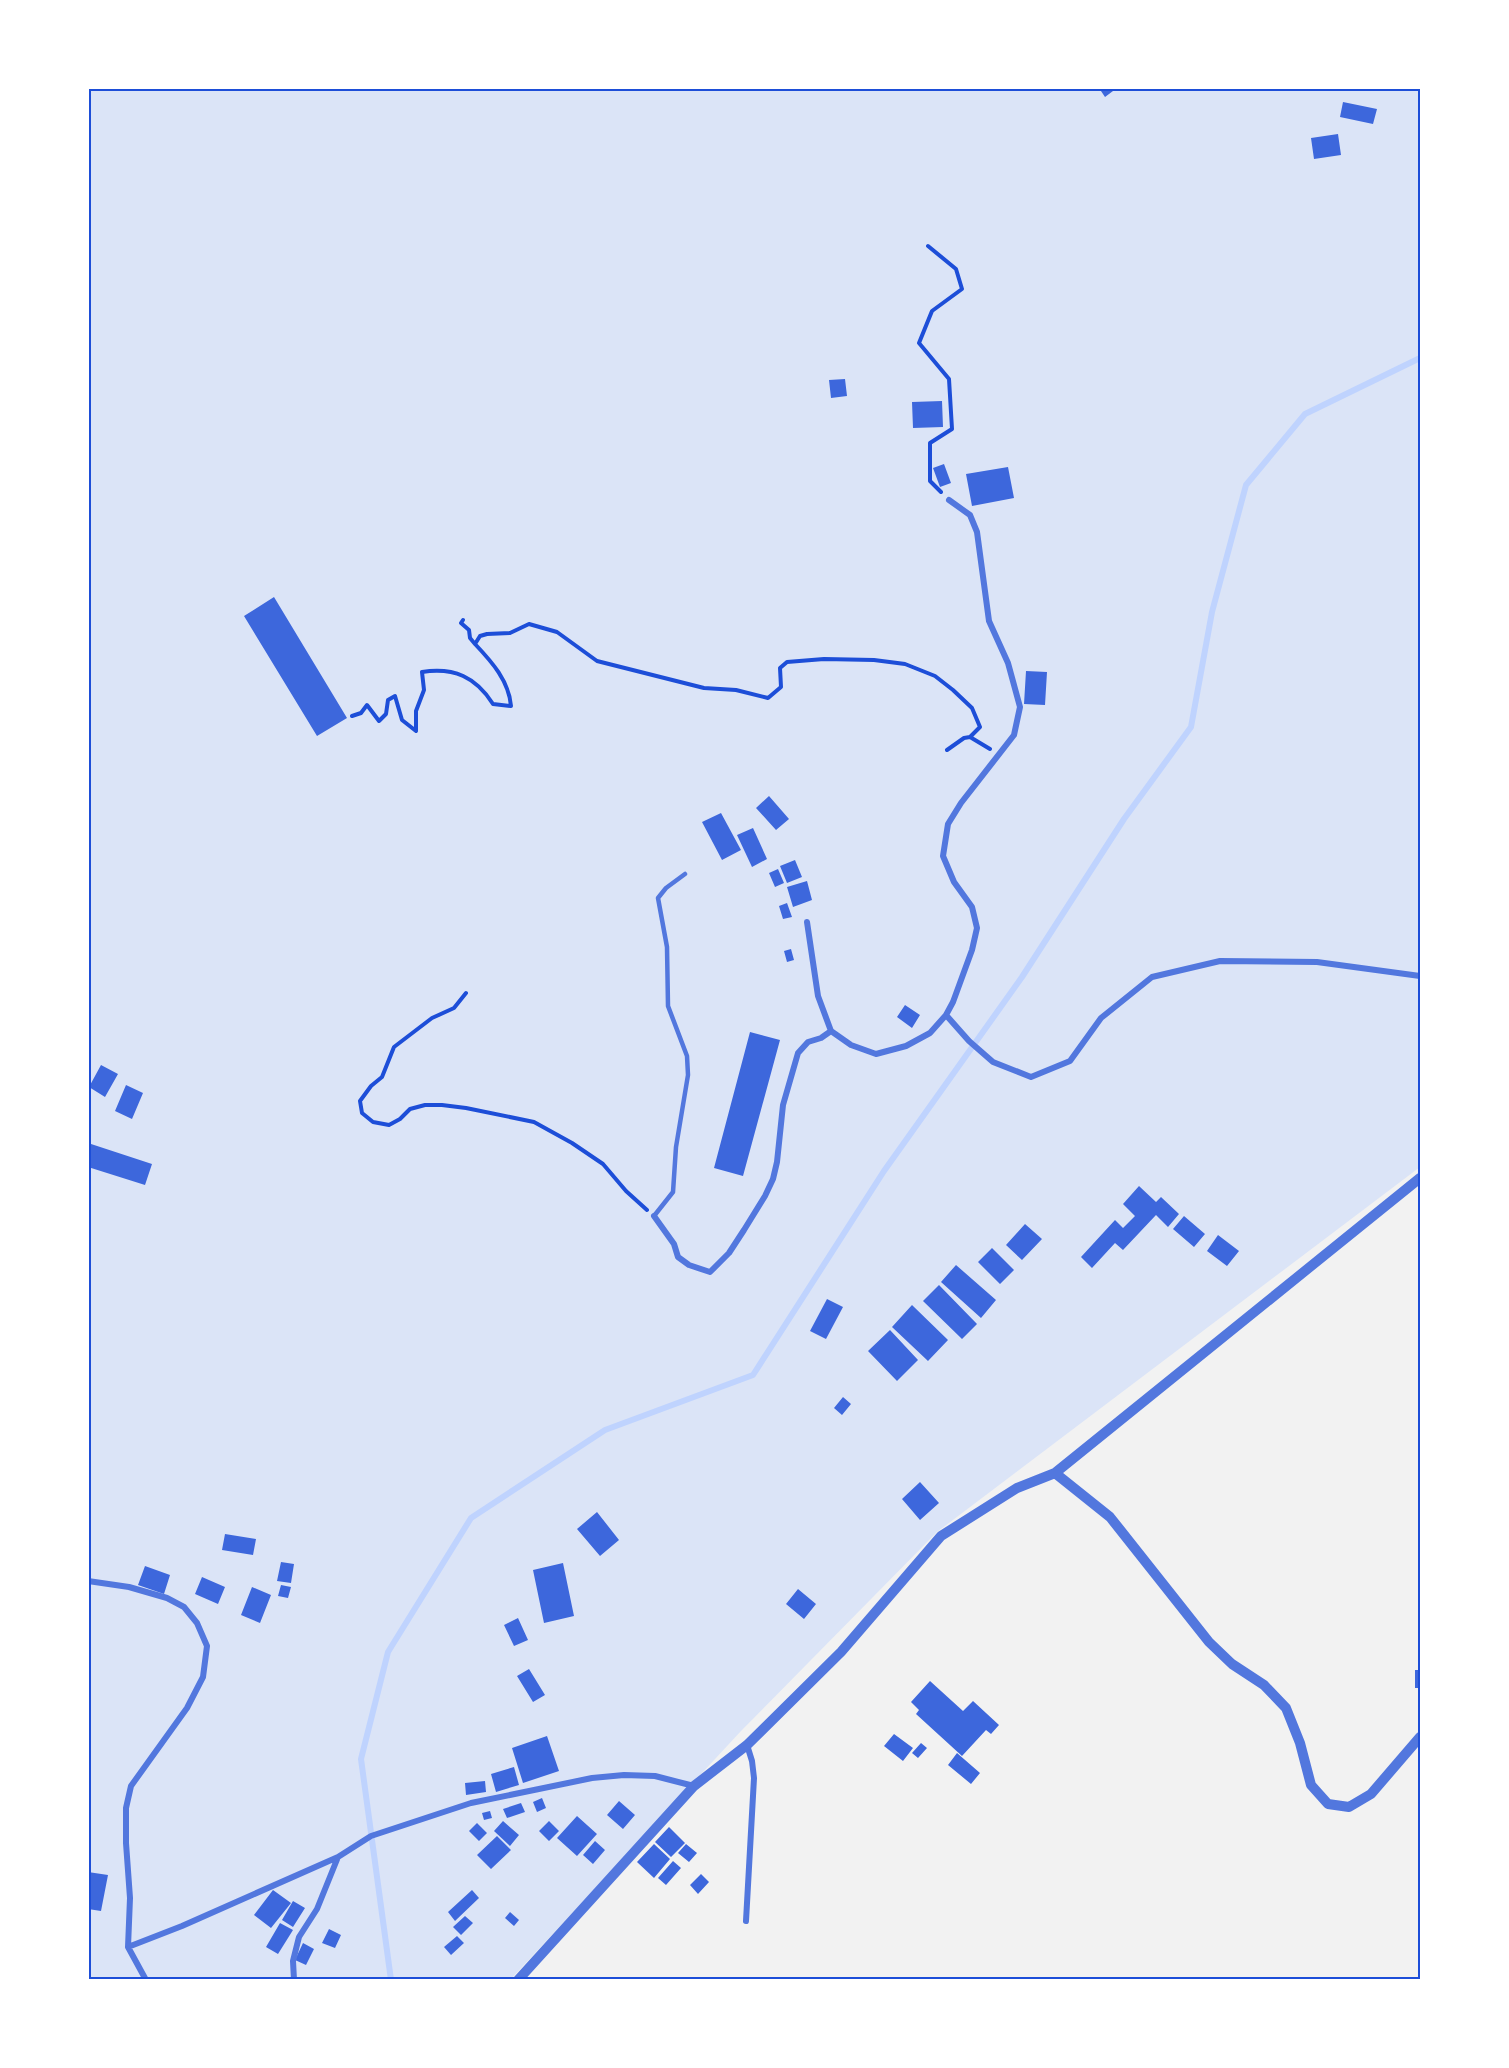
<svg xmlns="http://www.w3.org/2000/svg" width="1509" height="2068" viewBox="0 0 1509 2068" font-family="'Times New Roman',serif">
	<rect width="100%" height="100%" fill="#f2f2f2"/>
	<path fill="#dbe4f7" d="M88,89H1420V1167L937,1532L741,1731L511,1979H89Z"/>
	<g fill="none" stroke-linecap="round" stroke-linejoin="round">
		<path stroke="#bfd3fe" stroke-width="6" d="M391,1980L361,1759L388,1652L471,1518L605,1430L753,1375L884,1171L1022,977L1124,819L1191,727L1212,612L1246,485L1305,414L1420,358"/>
	</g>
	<path fill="#3d67dc" d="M1099,88H1117L1105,97Z
		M1343,102L1377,109L1373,124L1340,117Z
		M1338,134L1341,155L1314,159L1311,138Z
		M845,379L847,396L831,398L829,380Z
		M942,401L943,427L913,428L912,402Z
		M944,464L951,483L940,487L933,468Z
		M1008,467L1014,498L972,506L966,474Z
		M274,597L347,718L317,736L244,616Z
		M1026,671L1047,672L1045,705L1024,704Z
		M769,796L789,819L776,830L756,808Z
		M721,813L741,850L722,860L702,822Z
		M753,828L767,859L752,867L737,835Z
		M795,860L802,877L787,883L780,866Z
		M778,869L784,883L775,887L769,873Z
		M807,881L812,900L793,907L787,887Z
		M787,903L792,917L783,919L779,906Z
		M791,949L794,960L787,962L784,951Z
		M905,1005L920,1015L912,1028L897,1017Z
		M750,1032L780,1040L743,1176L714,1168Z
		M101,1065L118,1074L105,1097L89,1087Z
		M126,1085L143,1093L132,1119L115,1111Z
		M88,1143L152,1164L145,1185L88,1167Z
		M1139,1186L1156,1202L1161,1197L1179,1214L1168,1227L1156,1215L1123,1250L1115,1243L1092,1268L1081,1257L1115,1220L1123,1228L1135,1216L1123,1204Z
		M1184,1216L1205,1234L1194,1247L1173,1229Z
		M1025,1224L1042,1239L1022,1260L1006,1245Z
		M1218,1235L1239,1251L1227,1266L1207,1251Z
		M992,1248L1014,1270L1000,1284L978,1262Z
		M956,1265L996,1300L981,1318L941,1282Z
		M939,1285L977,1324L962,1339L923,1301Z
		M827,1299L843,1307L826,1339L810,1331Z
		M912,1305L948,1340L928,1361L892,1327Z
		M890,1330L918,1360L897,1381L868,1351Z
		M843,1397L851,1404L842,1415L834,1408Z
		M920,1482L939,1503L920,1520L902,1499Z
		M597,1512L619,1540L600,1556L577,1529Z
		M225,1534L256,1539L253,1555L222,1550Z
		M281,1562L294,1564L291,1583L277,1581Z
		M563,1563L574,1616L544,1623L533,1570Z
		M145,1566L170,1575L164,1594L138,1585Z
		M202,1577L225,1587L218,1604L195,1594Z
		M281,1585L291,1587L288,1598L278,1596Z
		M252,1587L271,1595L260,1623L241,1615Z
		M798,1589L816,1604L804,1619L786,1604Z
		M518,1618L528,1640L514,1646L504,1625Z
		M529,1669L545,1695L533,1702L517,1676Z
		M1415,1670H1420V1688H1415Z
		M930,1681L963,1711L973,1701L999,1725L991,1734L986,1730L962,1756L916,1714L919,1710L911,1702Z
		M894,1734L913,1748L903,1761L884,1746Z
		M547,1736L559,1771L523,1783L512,1748Z
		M921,1743L927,1748L918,1758L912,1753Z
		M957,1753L980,1773L971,1784L948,1765Z
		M514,1767L519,1785L496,1792L491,1774Z
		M485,1781L486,1792L466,1795L465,1783Z
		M542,1798L546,1808L537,1812L533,1802Z
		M619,1801L635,1815L623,1829L607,1815Z
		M521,1803L525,1812L507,1818L503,1809Z
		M490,1811L492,1818L484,1820L482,1813Z
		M577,1816L597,1834L577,1856L557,1838Z
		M503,1821L519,1835L510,1846L494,1831Z
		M549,1821L559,1831L549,1841L539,1831Z
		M477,1823L487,1833L479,1841L469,1831Z
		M669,1827L685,1843L671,1857L655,1842Z
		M497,1836L511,1850L491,1869L477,1855Z
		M595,1841L605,1850L593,1864L583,1855Z
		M654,1844L670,1859L654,1878L637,1862Z
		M686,1844L697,1853L689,1862L678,1853Z
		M673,1861L681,1868L666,1885L658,1878Z
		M88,1872L108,1875L101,1911L88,1909Z
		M701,1874L709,1882L698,1894L690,1885Z
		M273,1890L291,1903L271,1928L254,1915Z
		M472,1890L479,1898L455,1921L448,1912Z
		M293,1901L305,1908L293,1927L282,1920Z
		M510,1912L519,1920L514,1926L505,1918Z
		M465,1916L473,1923L461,1935L453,1927Z
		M280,1923L293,1930L278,1954L266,1947Z
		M329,1929L341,1935L335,1948L322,1943Z
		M457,1936L464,1943L451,1955L444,1947Z
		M303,1943L314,1949L306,1965L295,1960Z"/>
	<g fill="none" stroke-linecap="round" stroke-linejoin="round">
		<path stroke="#1d4ed8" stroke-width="4" d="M928,246L956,269L962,289L932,311L919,343L949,379L952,429L930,443V481L941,492
			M463,620L461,623L469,630L470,638L475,644
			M352,716L361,713L367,705L379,721L386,714L388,700L395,696L402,720L416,731V711L424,690L422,672C454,667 476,677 493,704L511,706C509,681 492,662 475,644L480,636L487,634L510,633L529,624L557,632L597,661L704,688L736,690L768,698L781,687L780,668L787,662L824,659L874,660L905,664L935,676L953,690L972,708L980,727L970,737L964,738L947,750
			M970,737L990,749
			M466,993L454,1008L432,1018L394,1047L382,1077L371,1086L360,1101L362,1113L373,1122L389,1125L400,1119L410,1109L425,1105H442L466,1108L534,1122L572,1143L603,1164L626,1191L647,1210"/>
		<path stroke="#5277de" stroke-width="4.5" d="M654,1216L673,1192L676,1147L688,1075L687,1056L668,1006L667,947L658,898L666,888L685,874"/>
		<path stroke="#5277de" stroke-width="6" d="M807,922L818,996L831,1031L851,1045L876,1054L906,1046L930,1033L946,1015L953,1002L972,950L977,928L972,907L954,882L943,856L948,824L961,803L1014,735L1020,707L1008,663L989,621L977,532L970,515L949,500
			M946,1015L969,1041L993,1062L1031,1077L1070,1061L1101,1018L1152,977L1220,961L1317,962L1420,976
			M654,1216L674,1244L678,1257L689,1265L710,1272L729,1253L744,1230L765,1196L773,1179L777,1162L783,1105L798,1053L808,1042L821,1038L831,1031
			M88,1581L129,1587L167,1598L184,1607L197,1623L207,1646L203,1677L187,1708L131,1786L126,1808V1843L130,1898L128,1947L146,1980
			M746,1921L754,1778L752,1761L747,1745
			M128,1947L182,1926L338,1857L371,1836L471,1803L592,1778L624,1775L655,1776L694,1786
			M294,1980L293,1961L299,1937L317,1909L338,1857"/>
		<path stroke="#5277de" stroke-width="10" d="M1055,1473L1110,1517L1209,1642L1232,1664L1264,1685L1286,1708L1300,1743L1311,1785L1328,1804L1349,1807L1371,1794L1420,1737
			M518,1980L694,1786L747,1745L841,1652L941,1536L1017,1488L1055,1473L1420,1178"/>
	</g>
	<rect width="1509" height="2068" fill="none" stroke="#ffffff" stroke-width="180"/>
	<rect x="90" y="90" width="1329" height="1888" fill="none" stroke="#1d4ed8" stroke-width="2"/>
</svg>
